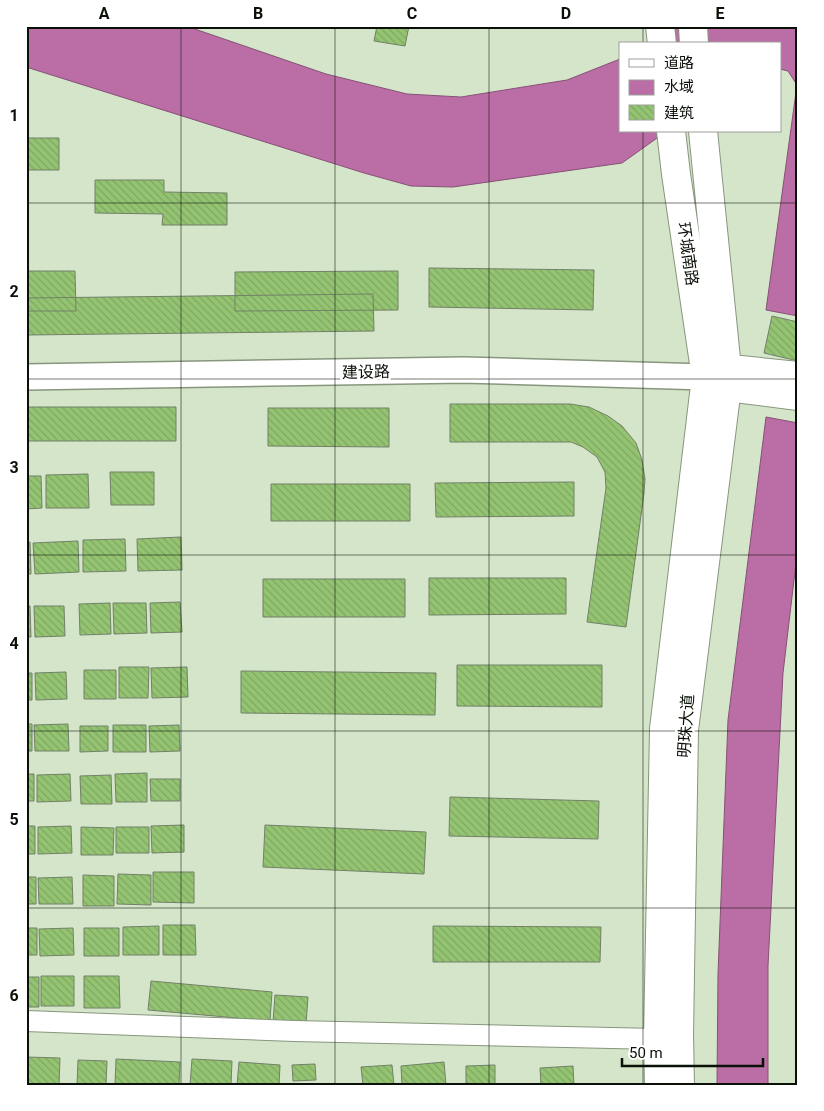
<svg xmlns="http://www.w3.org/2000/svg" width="824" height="1111" viewBox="0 0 824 1111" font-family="Roboto,'Noto Sans SC',sans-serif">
	<defs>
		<pattern id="building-back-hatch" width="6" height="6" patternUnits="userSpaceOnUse" patternTransform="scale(1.25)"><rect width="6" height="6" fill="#94c472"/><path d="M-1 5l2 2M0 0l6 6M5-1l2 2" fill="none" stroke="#7ea761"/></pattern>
	</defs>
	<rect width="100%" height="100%" fill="#d4e5c9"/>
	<path fill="#bb6da5" stroke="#865176" d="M26,26H186L326,74L407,94L461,97L567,80L620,59V131H667L622,163L453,187L411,186L364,173L26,67Z
		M674,26H798V316L766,310L797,85L788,71L780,69V44H659Z
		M766,417L798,423V546L783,673L768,966V1085H717L718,974L728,720Z"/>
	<path fill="url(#building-back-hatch)" stroke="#728168" d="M377,26H409L405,46L374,41Z
		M26,138H59V170H26Z
		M95,180H164V192L227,193V225H162L163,214L95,213Z
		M429,268L594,270L593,310L429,307Z
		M26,271H75L76,311H26Z
		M398,271V310L235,311V272Z
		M373,294L374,331L26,335V298Z
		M772,316L798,322V361L764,353Z
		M450,404H570L589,407L608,416L622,426L636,443L642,460L645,479L644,493L626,627L587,622L606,488L605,472L597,457L583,447L571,442H450Z
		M26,407H176V441H26Z
		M268,408H389V447L268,446Z
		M110,472H154V505H111Z
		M88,474L89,508H46V475Z
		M26,476H41L42,508L26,509Z
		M574,482V516L436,517L435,483Z
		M271,484H410V521H271Z
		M181,537L182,570L138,571L137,539Z
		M125,539L126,571L83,572V540Z
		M78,541L79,572L35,574L33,543Z
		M30,542L31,574H26V543Z
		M429,578H566V614L429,615Z
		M263,579H405V617H263Z
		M180,602L182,632L151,633L150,603Z
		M110,603L111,634L80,635L79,604Z
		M113,603H146L147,633L114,634Z
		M26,606H30L31,637H26Z
		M34,606H64L65,636L35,637Z
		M457,665H602V707L457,706Z
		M119,667H149L148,698H119Z
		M187,667L188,697L152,698L151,668Z
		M84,670H116V699H84Z
		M241,671L436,673L435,715L241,713Z
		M66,672L67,699L36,700L35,673Z
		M26,673H32V700H26Z
		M26,724H32V751H26Z
		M68,724L69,751H35L34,725Z
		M113,725H146V752H113Z
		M179,725L180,751L150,752L149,726Z
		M80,726H108V751L80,752Z
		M147,773V802H116L115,774Z
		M26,774H34V801H26Z
		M70,774L71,801L37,802V775Z
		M111,775L112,804H81L80,776Z
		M150,779H180V801H151Z
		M450,797L599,801L598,839L449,836Z
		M184,825V852L152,853L151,826Z
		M265,825L426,832L424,874L263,867Z
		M26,826H35V854H26Z
		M71,826L72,853L38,854V827Z
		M81,827L114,828L113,855H81Z
		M116,827H149V853H116Z
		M153,872H194V903L153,902Z
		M118,874L151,875V905L117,904Z
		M83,875L114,876V906H83Z
		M26,877H36V904H26Z
		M72,877L73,904H39L38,878Z
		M163,925H195L196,955H163Z
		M159,926V955H123V927Z
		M433,926L601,927L600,962H433Z
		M26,928H37V955H26Z
		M73,928L74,955L40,956L39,929Z
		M84,928H119V956H84Z
		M41,976H74V1006H41Z
		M84,976H119L120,1008H84Z
		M26,977H39V1007H26Z
		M151,981L272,992L270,1021L148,1010Z
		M275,995L308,997L306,1024L273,1022Z
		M26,1057L60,1058L59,1085H26Z
		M116,1059L180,1062L179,1085H115Z
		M192,1059L232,1061L231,1085H190Z
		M78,1060L107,1061L106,1085H77Z
		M239,1062L280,1065L279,1085H237Z
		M444,1062L446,1085H402L401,1066Z
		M315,1064L316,1080L293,1081L292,1065Z
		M392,1065L394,1085H363L361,1067Z
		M495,1065V1085H466V1066Z
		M573,1066L574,1085H541L540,1068Z"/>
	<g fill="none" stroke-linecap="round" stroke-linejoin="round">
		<defs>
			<path id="minor" d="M26,1021L294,1031L658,1039"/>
			<path id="tertiary" d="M26,377L463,370L706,377"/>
			<path id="secondary" d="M660,26L662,44
				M693,26L694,44
				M731,369L798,376
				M710,379L727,387L798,396
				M659,1085L658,1039L664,729L706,377L676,174L671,131
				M680,1085L679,1035L684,730L727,387V369L703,131"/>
		</defs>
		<use href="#minor" stroke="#87967d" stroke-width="22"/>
		<use href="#tertiary" stroke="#87967d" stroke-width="28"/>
		<use href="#secondary" stroke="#87967d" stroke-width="30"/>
		<use href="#minor" stroke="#fff" stroke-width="20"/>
		<use href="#tertiary" stroke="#fff" stroke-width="25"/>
		<use href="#secondary" stroke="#fff" stroke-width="28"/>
	</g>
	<path fill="none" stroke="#0b1108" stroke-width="1" stroke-opacity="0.55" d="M181,26V1085M335,26V1085M489,26V1085M643,26V44M643,131V1085M26,203H798M26,379H798M26,555H798M26,731H798M26,908H798"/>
	<g text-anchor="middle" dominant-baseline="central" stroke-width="5" stroke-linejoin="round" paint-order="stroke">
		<g font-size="16" fill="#0b1108" stroke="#fff">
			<text transform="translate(688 254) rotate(82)">环城南路</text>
			<text transform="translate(366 372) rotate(-1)">建设路</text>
			<text transform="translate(686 726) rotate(-86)">明珠大道</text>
		</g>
	</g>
	<rect width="824" height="1111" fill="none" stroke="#ffffff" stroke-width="55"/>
	<rect x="619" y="42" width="162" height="90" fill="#ffffff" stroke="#9da09c"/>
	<rect x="629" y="59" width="25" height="8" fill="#ffffff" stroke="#9da09c"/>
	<text x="664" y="68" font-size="15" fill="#0b1108">道路</text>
	<rect x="629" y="80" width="25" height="15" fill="#bb6da5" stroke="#9da09c"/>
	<text x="664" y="92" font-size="15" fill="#0b1108">水域</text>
	<rect x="629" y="105" width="25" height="15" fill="url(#building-back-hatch)" stroke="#9da09c"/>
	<text x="664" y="118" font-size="15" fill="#0b1108">建筑</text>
	<path d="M622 1058v8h141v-8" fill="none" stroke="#0b1108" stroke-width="2.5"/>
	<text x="629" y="1058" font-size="15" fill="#0b1108" stroke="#ffffff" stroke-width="4" paint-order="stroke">50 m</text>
	<rect x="28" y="28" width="768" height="1056" fill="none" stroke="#0b1108" stroke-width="2"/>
	<g font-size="16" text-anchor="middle" font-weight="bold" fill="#0b1108">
		<text x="104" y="19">A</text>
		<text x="258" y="19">B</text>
		<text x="412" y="19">C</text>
		<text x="566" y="19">D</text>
		<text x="720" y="19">E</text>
		<text x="14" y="121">1</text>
		<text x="14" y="297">2</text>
		<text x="14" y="473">3</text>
		<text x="14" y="649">4</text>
		<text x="14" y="825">5</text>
		<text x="14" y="1001">6</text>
	</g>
</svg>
